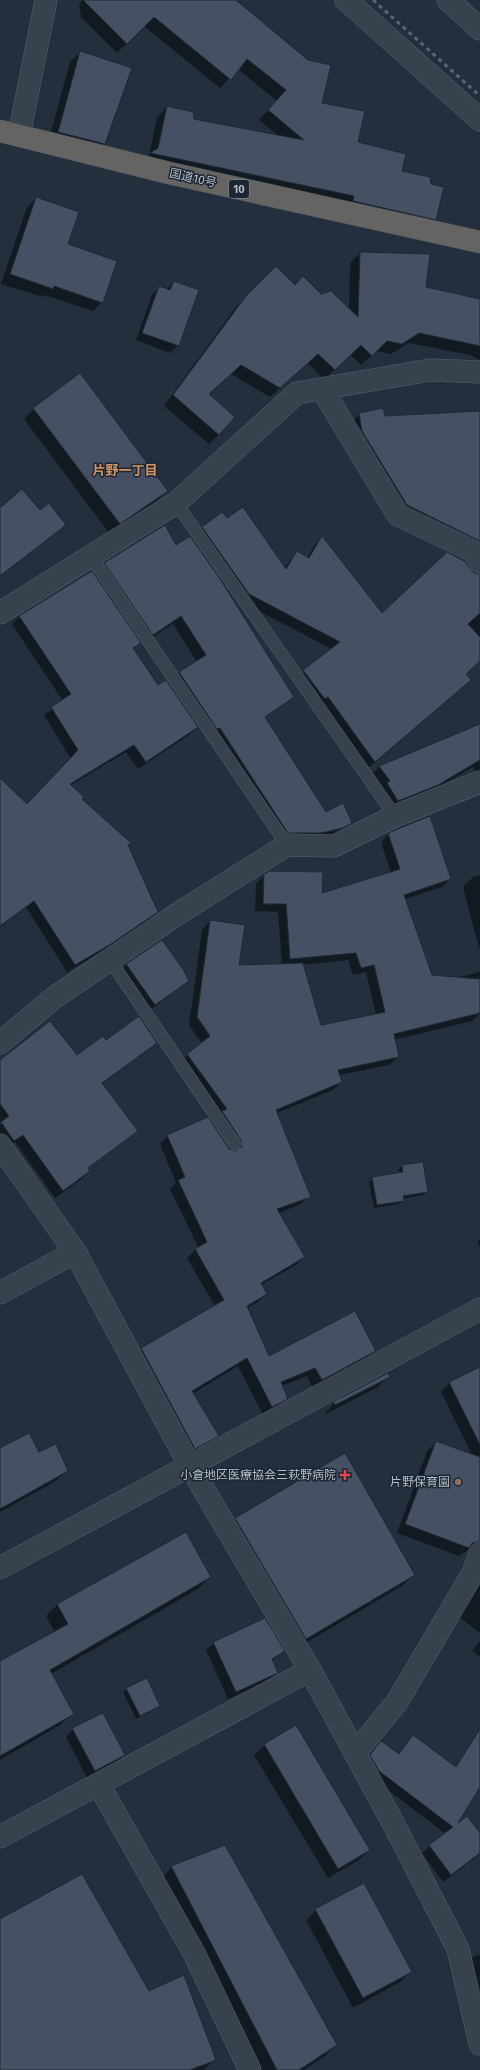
<svg xmlns="http://www.w3.org/2000/svg" width="480" height="2070" viewBox="0 0 480 2070" font-family="'Fira Sans','Noto Sans JP',sans-serif">
	<rect width="100%" height="100%" fill="#242f3e"/>
	<path fill="#0007" fill-rule="evenodd" d="M83,0H234L357,143L401,172L436,219L426,229L142,163L149,156L157,117L167,107L193,120L279,136L259,120L277,101L238,69L220,88L144,26L117,53L81,17L79,4Z
		M80,52L104,143L94,153L48,143L70,62Z
		M36,198L102,302L93,311L45,295L43,297L1,284L27,207Z
		M360,253L425,288L480,300V360L470,355L409,343L391,354L376,351L361,365L350,354L324,380L308,363L270,397L231,374L208,395L219,434L209,444L164,406L236,307L276,268L294,286L321,295L349,309L350,263Z
		M174,282L178,345L170,353L136,340L152,295L160,288L166,290Z
		M80,375L167,490L157,501L109,533L24,419L34,409Z
		M480,413V560L399,513L352,422L360,414L384,417Z
		M0,509L40,512L65,525L0,577Z
		M203,528L284,568L297,552L307,558L314,546L322,538L382,614L473,574L480,575V661L465,674L462,687L367,769L295,679L332,649L241,602L195,536Z
		M176,547L292,697L265,718L326,813L351,823L343,831L334,836L279,840L171,681L179,673L197,662L173,624L145,642L97,571L105,563Z
		M20,616L139,643L133,649L158,686L197,727L189,735L138,769L126,752L71,785L81,799L127,845L157,912L149,920L102,951L67,972L26,907L0,927V779L27,805L71,759L44,715L63,701L12,624Z
		M480,725V779L478,778L473,767L430,792L390,808L372,774L379,767Z
		M389,834L450,879L442,887L405,899L432,976L456,978L480,972V1013L472,1021L394,1040L398,1057L389,1065L339,1075L341,1082L333,1090L277,1113L309,1196L301,1204L279,1213L304,1257L296,1265L261,1285L266,1294L258,1302L247,1308L269,1357L375,1351L367,1359L313,1388L307,1376L281,1386L286,1398L278,1406L263,1415L238,1366L192,1394L217,1436L209,1444L187,1456L133,1357L141,1349L215,1306L187,1258L198,1247L170,1189L176,1183L160,1144L168,1136L234,1152L233,1148L179,1062L202,1044L189,1025L202,930L210,921L238,966L282,965L278,912L255,911L256,884L264,875L321,894L391,873L381,842ZM348,960L353,975L366,972L376,1015L321,1027L302,965Z
		M480,875V947L479,948L463,887L473,877Z
		M162,941L187,981L148,1012L119,972L126,965Z
		M106,1041L156,1043L102,1084L136,1131L87,1169L89,1171L82,1179L55,1198L15,1142L7,1148L0,1138V1125L2,1123L0,1121V1061L76,1056Z
		M422,1163L427,1192L423,1195L402,1199L399,1204L374,1208L369,1182L373,1178L399,1174L398,1170L402,1166Z
		M480,1239V1247L477,1242Z
		M480,1368V1553L475,1550L469,1549L459,1556L397,1533L427,1451L436,1442L472,1455L441,1392L449,1383Z
		M388,1376L378,1387L324,1415L334,1403Z
		M0,1449L38,1454L66,1471L56,1481L0,1512Z
		M236,1519L414,1574L402,1586L294,1650L223,1531Z
		M210,1577L198,1589L51,1674L72,1713L60,1725L0,1760V1662L55,1632L46,1616L58,1604Z
		M480,1579V1633L459,1617Z
		M480,1641V1657L472,1651Z
		M214,1643L283,1651L272,1661L277,1673L270,1680L228,1699L206,1650Z
		M127,1689L159,1706L136,1719L123,1692Z
		M73,1729L124,1755L117,1763L87,1778L66,1737Z
		M413,1736L455,1767L466,1753L480,1761V1785L455,1827L480,1835V1854L443,1882L422,1853L446,1834L372,1778L363,1763L381,1742L398,1754Z
		M265,1745L369,1850L359,1860L328,1878L254,1755Z
		M172,1867L336,2045L324,2057L304,2070H259L160,1879Z
		M316,1910L410,1972L400,1982L353,2008L306,1920Z
		M0,1920L149,1993L215,2059L204,2070H0Z
		M480,1954V2000L464,1966L473,1957Z"/>
	<path fill="#455162" stroke="#1f2835" d="M83,0H236L308,60L331,65L322,103L365,111L358,142L406,154L402,171L430,177L431,184L444,187L436,220L353,201L354,196L150,153L158,148L167,106L193,112L194,119L304,140L268,110L286,90L247,59L231,80L154,17L127,44Z
		M80,51L132,68L105,144L58,132Z
		M36,197L79,212L68,244L117,261L103,303L54,286L53,289L10,274Z
		M360,252L430,254L426,287L480,299V346L419,333L402,344L387,341L372,356L361,345L335,370L318,354L280,388L241,365L209,394L235,417L219,435L173,395L246,296L276,266L295,285L303,276L321,294L331,291L358,317Z
		M174,281L199,290L179,346L142,333L159,286L170,290Z
		M80,373L168,491L120,524L33,408Z
		M383,408L385,416L480,411V541L407,505L362,431L359,413Z
		M22,489L40,510L49,503L66,525L0,576V508Z
		M243,507L286,569L297,551L309,558L322,536L382,613L447,552L464,561L474,573L480,574V613L468,624L480,637V661L466,674L471,680L375,762L328,697L325,699L303,670L340,642L249,594L202,527L222,512L227,518Z
		M165,525L176,545L190,536L220,579L294,697L265,717L326,812L343,803L352,823L343,828L321,833H288L220,728L217,729L179,672L206,655L181,616L153,635L104,563Z
		M92,571L141,643L133,648L158,685L166,680L198,727L146,762L134,745L70,784L84,797L82,799L131,843L128,845L158,912L111,944L75,965L34,901L0,926V778L27,804L78,750L51,707L71,694L19,616Z
		M480,724V760L438,785L398,801L387,783L390,781L379,766Z
		M430,816L451,879L404,895L432,975L480,979V1013L394,1034L399,1057L338,1070L342,1082L276,1110L311,1197L277,1209L305,1257L261,1283L267,1294L247,1306L269,1356L355,1311L376,1351L322,1380L315,1368L281,1382L288,1399L272,1407L247,1358L192,1391L219,1436L195,1449L141,1348L224,1300L195,1249L207,1242L178,1180L185,1177L167,1135L208,1117L229,1149L236,1151L242,1147L241,1140L222,1111L227,1109L187,1054L210,1036L197,1017L210,920L245,925L239,965L303,963L321,1025L385,1012L374,965L361,968L356,953L290,959L286,904H263L264,874L270,871L323,872L322,893L400,869L388,833Z
		M162,940L183,969L189,981L155,1005L126,964Z
		M139,1016L157,1043L102,1083L138,1131L88,1168L90,1171L63,1191L23,1135L14,1141L1,1122L9,1116L0,1104V1060L50,1021L77,1055L103,1036L106,1040Z
		M423,1162L428,1192L403,1196L404,1201L377,1205L372,1177L403,1172L402,1165Z
		M480,1367V1445L449,1382Z
		M388,1373L390,1377L335,1405L333,1402Z
		M29,1433L39,1452L56,1444L68,1471L0,1509V1448Z
		M436,1441L480,1457V1541L472,1543L469,1548L405,1524Z
		M345,1453L415,1575L306,1639L235,1518Z
		M186,1532L211,1577L50,1670L74,1714L0,1756V1661L68,1624L57,1604Z
		M265,1618L285,1651L272,1659L278,1673L236,1692L213,1642Z
		M147,1678L160,1706L140,1716L126,1688Z
		M103,1713L125,1755L95,1771L72,1728Z
		M296,1725L370,1850L338,1869L264,1744Z
		M480,1729V1787L458,1823L467,1816L480,1833V1853L451,1875L429,1845L453,1827L379,1771L370,1755L381,1741L399,1754L413,1735L456,1767Z
		M225,1845L337,2045L299,2070H277L171,1866Z
		M82,1874L149,1991L184,1975L216,2060L190,2070H0V1919Z
		M364,1883L412,1972L363,1998L315,1909Z"/>
	<g fill="none" stroke-linecap="round" stroke-linejoin="round">
		<defs>
			<path id="service" d="M176,503L395,816
				M90,555L287,845
				M110,960L235,1144"/>
			<path id="minor" d="M19,135L46,0
				M322,389L398,515L473,551L480,562
				M0,613L176,503L297,393L430,370L480,372
				M0,1043L55,997L179,913L287,845L334,846L395,816L480,782
				M0,1145L75,1252L190,1466L310,1670L392,1821L458,1949L480,2044
				M0,1293L75,1252
				M355,1753L397,1702L473,1573L480,1553
				M99,1785L194,1953L250,2070
				M0,1837L310,1670"/>
			<path id="tertiary" d="M346,0L480,120
				M448,0L480,29
				M0,1568L480,1309"/>
			<path id="trunk" d="M0,131L169,173L480,242"/>
		</defs>
		<use href="#service" stroke="#565f6c" stroke-width="13"/>
		<use href="#minor" stroke="#565f6c" stroke-width="23"/>
		<use href="#tertiary" stroke="#565f6c" stroke-width="23"/>
		<use href="#trunk" stroke="#434c59" stroke-width="23"/>
		<use href="#service" stroke="#38414e" stroke-width="12"/>
		<use href="#minor" stroke="#38414e" stroke-width="22"/>
		<use href="#tertiary" stroke="#38414e" stroke-width="22"/>
		<use href="#trunk" stroke="#656462" stroke-width="22"/>
		<path stroke="#5a6575" stroke-width="3" stroke-dasharray="4 4" stroke-linecap="butt" d="M373,0L480,96"/>
	</g>
	<path fill="#e0444e" stroke="#1d2633" stroke-width="1.5" d="M343 1469h4v4h4v4h-4v4h-4v-4h-4v-4h4z"/>
	<circle fill="#8d6e63" stroke="#1d2633" stroke-width="1.5" cx="458" cy="1482" r="4"/>
	<g text-anchor="middle" dominant-baseline="central" stroke-width="3" stroke-linejoin="round" paint-order="stroke">
		<rect fill="#1d2633" stroke="#878f9c" stroke-width="1" x="229" y="180" width="20" height="18" rx="3"/>
		<g font-size="11" font-weight="bold" fill="#b4bcc9">
			<text x="239" y="189">10</text>
		</g>
		<g font-size="12" fill="#b4bcc9" stroke="#1d2633">
			<text transform="translate(193 178) rotate(13)">国道10号</text>
		</g>
		<g font-size="12" fill="#b4bcc9" stroke="#1d2633" text-anchor="end">
			<text x="336" y="1475">小倉地区医療協会三萩野病院</text>
			<text x="450" y="1482">片野保育園</text>
		</g>
		<g font-size="13" font-weight="bold" fill="#d59563" stroke="#1d2633">
			<text x="125" y="470">片野一丁目</text>
		</g>
	</g>
</svg>
